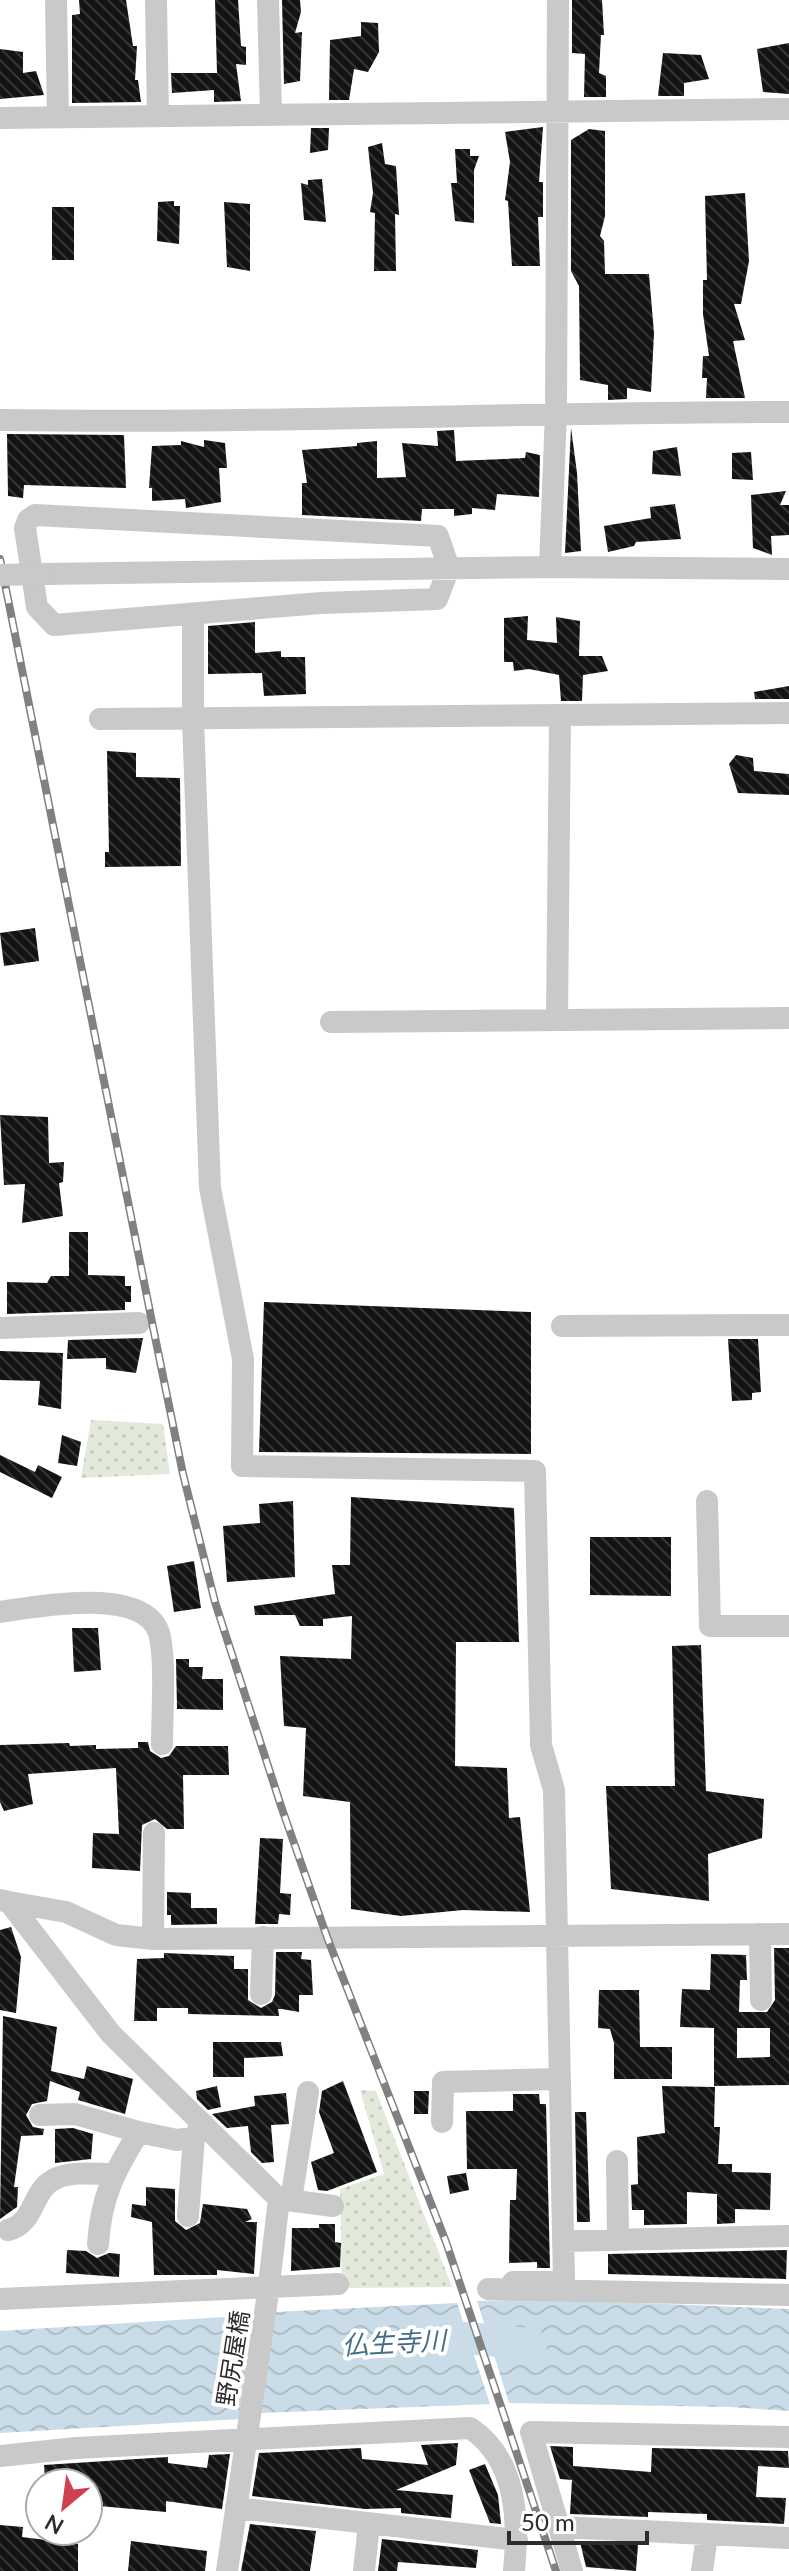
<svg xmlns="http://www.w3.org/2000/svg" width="789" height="2571" viewBox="0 0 789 2571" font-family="Lato,'Noto Sans JP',sans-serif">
	<defs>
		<pattern id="grass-dots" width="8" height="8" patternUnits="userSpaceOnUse" patternTransform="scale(2)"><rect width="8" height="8" fill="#e3e9db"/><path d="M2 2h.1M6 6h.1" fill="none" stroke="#c3c8bc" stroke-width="1.8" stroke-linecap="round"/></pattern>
		<pattern id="water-waves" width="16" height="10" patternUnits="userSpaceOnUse" patternTransform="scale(2)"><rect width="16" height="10" fill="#c9dce7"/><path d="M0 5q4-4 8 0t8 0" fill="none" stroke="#adbdc6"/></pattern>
		<pattern id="building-back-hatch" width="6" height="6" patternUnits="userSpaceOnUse" patternTransform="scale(2)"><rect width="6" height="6" fill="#131313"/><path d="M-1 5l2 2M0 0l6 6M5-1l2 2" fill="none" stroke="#363636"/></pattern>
	</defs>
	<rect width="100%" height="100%" fill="#fff"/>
	<path fill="url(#grass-dots)" d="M91,1420L163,1424L170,1474L81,1478Z
		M360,2090L376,2091L452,2287L342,2288L340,2189L384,2174Z"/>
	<path fill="url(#water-waves)" d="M537,2299L789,2309V2411L730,2407L509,2403L477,2301Z
		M457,2303L490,2404L260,2413L275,2312Z
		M257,2315L240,2419L0,2433V2331Z"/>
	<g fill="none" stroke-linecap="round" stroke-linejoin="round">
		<path stroke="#c9dce7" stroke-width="32" d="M425,2340L466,2338L531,2344"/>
	</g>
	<path fill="url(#building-back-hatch)" fill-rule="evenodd" d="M79,0H126L133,46H137L135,80H138L141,102L72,103V15L80,14Z
		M215,0H238L241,46L246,47V65L236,64L241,101L214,102V90L172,93L171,73H217Z
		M282,0H300L301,12L295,33L302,32L300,81L284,84Z
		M572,0H602L604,35H601L599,73L606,76V97H584L585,54L572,53Z
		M361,22L378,23L379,52L368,72L354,69L349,100H329L330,40L361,36Z
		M789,43V94L763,92L757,49Z
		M0,49L23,52V73L36,71L44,95L0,99Z
		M663,53L701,55L709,79L684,83V96H658Z
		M543,127L539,182H543V217H538L540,266H512L508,201L505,200L510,162L505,132Z
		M311,128H329L328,150L310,153Z
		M589,129L605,131V216L600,236L604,241L605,274H649L654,333L651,392L627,388V399L608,400V385L580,380L579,286L571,271V140Z
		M382,143L385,164L396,166L399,215L395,214L396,271H374L375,213L370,212L373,193L368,147Z
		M455,149H470V156H479L474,170V223L455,221L451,183H457Z
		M322,179L326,222L304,220L301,183L308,185V180Z
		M745,193L749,261L741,304H734L745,340L733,341L745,398H706L707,378H702L703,356H709L703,314V280H707L705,196Z
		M174,201V206H180L179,244L157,241L158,202Z
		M224,202L250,204V271L227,267Z
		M52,207H74V260H52Z
		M571,428L577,473L581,551L565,553Z
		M454,430L456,461L525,458L526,452L540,455L539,497L497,494L495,510L472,508V514L454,516V509H422L421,521L302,515V483H307L302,450L357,446V443L377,441V478L406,477L402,443L438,446L437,431Z
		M7,434L124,435L126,488L24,485L23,498L8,496Z
		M204,440L225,443L227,468H219L221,502L186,508L185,499L152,501V488H149L152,446L181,445V441L204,447Z
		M677,447L681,476L652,474L653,451Z
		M751,452L753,480L732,479V453Z
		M786,491L780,505H789V535L771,536L772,555L753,548L751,495Z
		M675,504L681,539L636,542L634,546L608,552L604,526L651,518L650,507Z
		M528,616L527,640L557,643L556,617L580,621L579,656H602L608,671L583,675L582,701H561L559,675L529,669L514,671L513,662H504V618Z
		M255,622V653L281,651V657H305L306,694L264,696L262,673L208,674V626Z
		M789,686V699H755L754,692Z
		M107,751L136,753V777L180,778L181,866L105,867V852H109Z
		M736,755L753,758L754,771L789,774V795L738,793L729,764Z
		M35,928L39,961L4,966L0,933Z
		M0,1115L48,1117L49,1163L64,1162L63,1182L59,1183L63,1216L22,1223L25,1184L4,1185Z
		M69,1232H88V1275L125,1276V1286H131V1302H125V1310L7,1314V1282L47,1283L51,1276H69Z
		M264,1302L531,1312V1454L259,1452Z
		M143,1338L136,1373L106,1369V1358L67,1359L68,1340Z
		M728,1339H758L761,1392L752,1393V1400L732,1401Z
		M0,1351L63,1353L61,1409L38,1405L40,1381L0,1380Z
		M62,1435L81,1442L77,1466L58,1463Z
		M0,1455L35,1472L38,1465L62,1477L52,1498L0,1472Z
		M351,1497L514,1508L519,1642H456L455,1766L507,1768L509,1818L520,1817L530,1912L463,1910L401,1916L351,1909L350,1802L303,1796L306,1728L284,1726L280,1656L351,1659L352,1616L323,1619V1626H300L295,1615H255L254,1606L335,1594L332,1565H350Z
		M293,1501L295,1577L227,1582L223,1526L260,1523L259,1504Z
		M590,1537H671V1596L590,1595Z
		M194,1561L201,1608L174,1612L167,1566Z
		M72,1628H98L101,1670L74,1672Z
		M701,1645L706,1791L764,1799L762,1838L708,1854L709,1901L611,1889L606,1786H675L672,1646Z
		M176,1659H189V1667H203L202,1679H223V1710L177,1709Z
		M138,1742H148L150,1751L161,1758L169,1756L176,1746H228L229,1775H183L184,1829H167L155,1819L142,1825L140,1871L92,1868L93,1833L119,1834L116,1768L28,1774L33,1804L4,1811L0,1802V1745L69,1743L70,1746L96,1745V1749L138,1748Z
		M260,1838L283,1839L280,1893L291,1894L290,1915L279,1914L278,1924H255Z
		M167,1892L191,1893V1908H217V1924L171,1925V1915H167Z
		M11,1927L21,1957L16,2013L0,2010V1930Z
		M774,1948H789V2085L714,2086V2028L680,2027L682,1989L710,1990L711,1954L746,1955L747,1980H740L739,2012H767L775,2000ZM737,2028H770V2057L737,2058Z
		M276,1952H302L301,1959L311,1960L313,1995H299V2012L282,2009H278L279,2016L188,2014V2008H157V2021H134L137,1959L164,1958V1953L234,1956V1969H248V2000L261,2008L272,2002L275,1995Z
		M599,1990H639L640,2047H672V2079H614V2043L610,2029L598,2028Z
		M3,2016L57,2027L51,2071L84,2079L87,2066L133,2079L125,2114L78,2100L80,2092L50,2081L47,2101L32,2104L26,2115L33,2127L44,2129L43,2135L21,2136L14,2187H18L17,2207L0,2219Z
		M213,2042H281L283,2056L244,2058V2077H213Z
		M343,2081L377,2172L327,2191L318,2190L311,2162L334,2153L319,2112L322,2091Z
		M217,2086L221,2107L208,2110L197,2099L196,2091Z
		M662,2086L715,2087L714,2127H720L718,2164H732V2172L771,2173L770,2210L735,2209V2223L717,2224V2194L687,2192V2224L644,2225V2210H632L631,2185L638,2184L637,2137L665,2133Z
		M414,2091H429L428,2114H414Z
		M286,2093L289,2124L271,2125L274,2162L262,2163L251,2152L248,2126L227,2128L212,2114L255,2106L254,2096Z
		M513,2094H539L540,2104H546L550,2268H537V2262L509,2263L510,2200H516L517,2169H467L466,2111H513Z
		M575,2112H586L590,2222H577Z
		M73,2128L93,2134L91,2159L55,2163V2129Z
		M466,2173L469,2190L450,2194L447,2176Z
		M146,2187L175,2189V2221L186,2230L200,2223L203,2204L247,2209L252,2219L245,2222H257L254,2274L217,2270V2275H154L152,2222L131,2217L132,2204L146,2206Z
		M319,2224H335V2242L341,2243L340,2267L291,2271L292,2228H319Z
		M67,2250L86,2251L97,2258L109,2253L120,2254L119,2277L66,2273Z
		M787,2250L786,2279L608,2274V2254Z
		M458,2443L456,2465L396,2490L453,2495L451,2518L401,2513V2508L365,2509L252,2496L259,2453L361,2448L362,2459L428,2465L421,2445Z
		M550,2446L573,2447V2466L651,2472L652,2448L788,2451L789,2468L758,2466L756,2497L786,2498L784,2524L707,2520V2514L648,2512V2517L570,2514L572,2480L560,2479Z
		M230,2454L222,2509L166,2501V2512L88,2505V2483L45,2478L44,2465L168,2457V2463L207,2468L209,2455Z
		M485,2464L498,2495L501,2524L490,2523L469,2470Z
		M250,2524L316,2531L310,2571H241Z
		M0,2525L23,2527L22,2537L78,2544V2571H0Z
		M382,2539L478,2550L476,2568L398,2562L397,2571H378Z
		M131,2541L207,2551L205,2571H128Z
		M580,2542L638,2545L636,2571L586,2567Z"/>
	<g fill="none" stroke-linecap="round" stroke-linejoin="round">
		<path stroke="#c9c9c9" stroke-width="22" d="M56,0L58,118
			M156,0L158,116
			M268,0L271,115
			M0,118L789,109
			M0,420C263,424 526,412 789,412
			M35,515L438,536L449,568L437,599L321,603L54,625L37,607L25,528L28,520Z
			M550,567L556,412L558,0
			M44,574L550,567L789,569
			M193,615V719L210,1188L243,1359L242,1466L535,1471L541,1745L554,1790L564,2282H513
			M100,719L789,713
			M557,1019L560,718
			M331,1022L789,1018
			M562,1326L789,1325
			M0,1328L139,1323
			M707,1501L710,1626H789
			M0,1612C38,1606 144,1586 159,1633C166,1658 162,1716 162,1744
			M0,1900L9,1902L111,2034L279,2199L268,2293L227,2571
			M9,1902L66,1912L116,1935L153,1939L789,1934
			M760,1934L761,2000
			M153,1939L154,1833
			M261,1994L263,1937
			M40,2115L75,2114L139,2132
			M442,2122L443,2082L559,2079
			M617,2161L618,2237
			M280,2199L333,2206
			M291,2200L308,2092
			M188,2216L194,2137L202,2125
			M8,2230C37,2223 30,2189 57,2178C73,2171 96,2174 113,2174
			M564,2241L789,2236
			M98,2244C101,2197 114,2172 139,2132L177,2140L194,2137
			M488,2289L789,2295
			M0,2299L338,2284
			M0,2456L76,2448L470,2428C517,2459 519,2520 514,2571
			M236,2508L517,2540
			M559,2527L789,2538
			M364,2571L369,2524
			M572,2571L531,2432L789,2437
			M702,2571L707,2535"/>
		<defs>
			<path id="rail" d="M0,559L154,1332L183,1474L215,1602L281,1806L327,1937L446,2242L556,2571"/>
		</defs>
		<use href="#rail" stroke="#818181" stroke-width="8"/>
		<use href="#rail" stroke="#fff" stroke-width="5" stroke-dasharray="15" stroke-linecap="butt"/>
		<path stroke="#c9c9c9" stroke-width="22" d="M0,575L44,574"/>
	</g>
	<g text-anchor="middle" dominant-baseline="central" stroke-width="8" stroke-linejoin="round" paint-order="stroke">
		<g font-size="24" fill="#2c2c2c" stroke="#fff">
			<text transform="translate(232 2358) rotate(-81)">野尻屋橋</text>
		</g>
		<g font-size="26" font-style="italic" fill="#446e85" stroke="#fff">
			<text transform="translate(394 2342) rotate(-3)">仏生寺川</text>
		</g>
	</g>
	<g transform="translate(64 2507) rotate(209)"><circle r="38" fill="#ffffff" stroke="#ababab" stroke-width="2"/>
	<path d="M0-6L14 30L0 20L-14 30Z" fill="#d24050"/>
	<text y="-12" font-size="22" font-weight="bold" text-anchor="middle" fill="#2c2c2c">N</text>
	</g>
	<path d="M509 2531v12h138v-12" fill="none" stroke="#2c2c2c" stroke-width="4"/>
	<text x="521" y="2531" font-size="24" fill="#2c2c2c" stroke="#ffffff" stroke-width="6" paint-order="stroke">50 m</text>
</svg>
